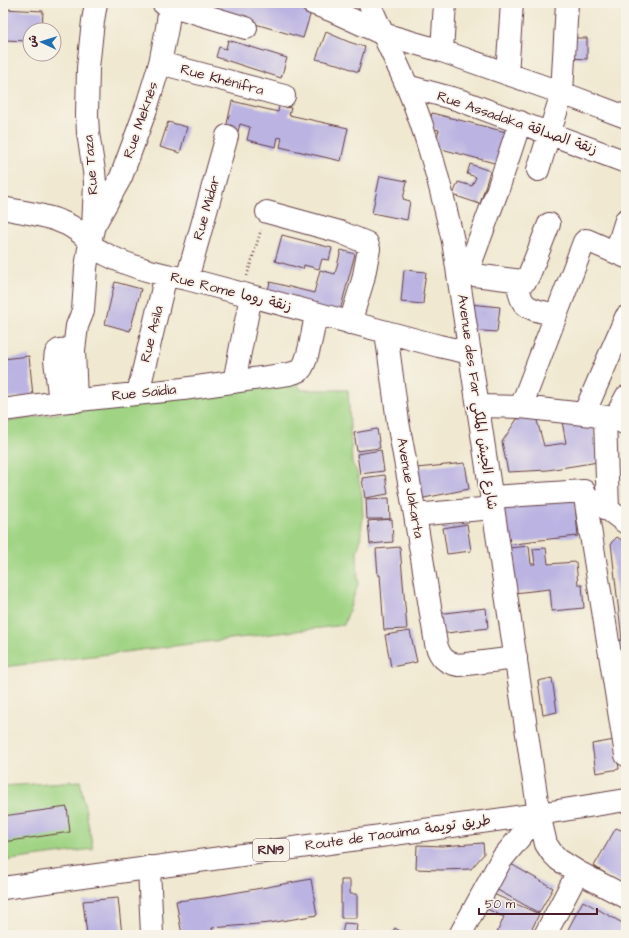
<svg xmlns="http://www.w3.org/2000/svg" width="629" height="938" viewBox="0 0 629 938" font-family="'Architects Daughter','Playpen Sans Arabic',sans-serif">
	<rect width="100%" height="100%" fill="#f7f3e8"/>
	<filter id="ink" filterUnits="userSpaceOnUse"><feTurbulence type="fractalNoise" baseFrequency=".025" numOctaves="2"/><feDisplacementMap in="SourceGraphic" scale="8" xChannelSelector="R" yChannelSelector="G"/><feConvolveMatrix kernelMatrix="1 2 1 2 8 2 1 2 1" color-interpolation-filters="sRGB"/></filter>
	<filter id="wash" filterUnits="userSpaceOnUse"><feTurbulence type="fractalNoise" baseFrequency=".012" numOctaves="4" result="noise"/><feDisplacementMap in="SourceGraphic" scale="16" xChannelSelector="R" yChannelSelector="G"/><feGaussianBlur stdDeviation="0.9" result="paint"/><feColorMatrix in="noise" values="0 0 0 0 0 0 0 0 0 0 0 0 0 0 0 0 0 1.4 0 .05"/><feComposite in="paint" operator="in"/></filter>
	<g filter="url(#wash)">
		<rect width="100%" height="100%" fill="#f0e8d0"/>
		<path fill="#a0d484" stroke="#757a58" d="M295,378L301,390H348L352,463L357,472L362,495L363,516L360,542L357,552L358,584L344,625L3,667V422Z
			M80,781L93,849L3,861V786Z"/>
		<g id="blocks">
			<path fill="#bbb4e2" d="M184,3H281L311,12L303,38Z
				M3,9L43,11L42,30H30V41L3,40Z
				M326,32L349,42L365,47L358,72L341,65L316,59Z
				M570,38H587V59L569,58Z
				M228,40L287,58L281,78L216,57L219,47L226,49Z
				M232,101L278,112L279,106L291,108L289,115L348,128L341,161L280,147L282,138L278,137L276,147L247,140L250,127L240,124L237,135L225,133Z
				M432,113L506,132L498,164L434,147L439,130L428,128Z
				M168,122L187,127L180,153L160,147Z
				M470,164L490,171L480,204L453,195L458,182L472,186L476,177L467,174Z
				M380,176L407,181L403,199L410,201L407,220L372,213Z
				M282,235L332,248L329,260L322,259L319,269L304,265L303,269L275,261Z
				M341,250L355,254L338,318L266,298L270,282L314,293L320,270L335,274Z
				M404,270L426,272L423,294H424L423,304L401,302Z
				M115,282L141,289L130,331L105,324Z
				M470,304L500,307L497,332L468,330Z
				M29,356L33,396L3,398V359Z
				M561,416L594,421L595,441L598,462L548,470L508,472L502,442L517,419L536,417L544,446L566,443Z
				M377,429L380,448L357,451L354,433Z
				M381,450L384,471L360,474L357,454Z
				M465,463L469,489L419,499L417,468Z
				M385,475L388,494L365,498L362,478Z
				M574,494L578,536L531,541L532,542L505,545L501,501Z
				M389,498L390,519H367L366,499Z
				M392,519L393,542L370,544L368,521Z
				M467,524L471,551L447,554L443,528Z
				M617,537L626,543V664H625L623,653L617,650L616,641L622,640L611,543Z
				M529,546L531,564H535L533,549L546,548L548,564L576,562L578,585H582L584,608L552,611L550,589L514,593L509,548Z
				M400,547L407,629L384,630L380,575H378L376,549Z
				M486,608L488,628L439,634L437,614Z
				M410,631L417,662L391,667L385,635Z
				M552,678L557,712L543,715L538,681Z
				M615,740L619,769L596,773L592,744Z
				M67,807L70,832L3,842V816Z
				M616,828L626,832V887L594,866Z
				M483,843L484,854L471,869L441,870L416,869L417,845L442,846Z
				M509,863L553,888L539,913L494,888Z
				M311,879L317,915L270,923L212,928L213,935H182L176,901L205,898L267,887Z
				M341,880H350V894H357V918H341Z
				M491,893L539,914L531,931L529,930L527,935H496L504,917L485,908Z
				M118,898L122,935H87L83,901Z
				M583,901L626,925V935H565Z
				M344,923L357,924L356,932L365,933V935H342Z
				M395,928L406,935H391Z"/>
		</g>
	</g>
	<g filter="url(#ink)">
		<use href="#blocks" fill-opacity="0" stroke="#633d44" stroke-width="1"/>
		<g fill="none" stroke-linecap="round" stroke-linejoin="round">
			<defs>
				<path id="minor" d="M163,3L246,28
					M312,3L333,11L383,34L442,51L562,93L626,117
					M442,51L445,3
					M160,63L284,96
					M507,74L512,3
					M407,86L459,100L626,162
					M538,170L562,93L567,3
					M3,208C21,212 43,214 59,221C68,224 76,229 83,235C88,240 92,246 98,250C125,266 157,274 187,279L439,346L470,353
					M267,212L340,232L367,243L369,249L363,280L350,323
					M95,224L121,177L146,109L160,63L167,28L170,5
					M616,252L626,220
					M458,273L522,281L526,280L529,275L549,224
					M467,273L498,189L520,122
					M187,279L227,136
					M517,281C519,287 519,294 522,300C527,311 546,312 556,315
					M386,332L398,422L415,515L436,644C440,657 445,663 459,665L516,658
					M234,382L251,296
					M138,393L166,275
					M76,401L74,350L77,326L83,311L86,268L90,242L93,229L95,183L94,171L88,133L87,115L88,68L93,21L96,3
					M60,402L55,360C55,346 63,350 74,350
					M478,406L521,407L584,414L615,418L626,424
					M521,407L584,242L586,240L589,241L626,257
					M3,410L60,402L183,389L289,374C292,373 298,372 301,369C308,362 314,326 316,314
					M584,414L626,317
					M605,418L608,510
					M615,418L626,397
					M584,491L626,755
					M492,497L584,491
					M597,501L626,523
					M415,515L493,508
					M539,814L546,844L552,853L559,860L578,872L626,897
					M149,867L152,935
					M460,935L501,860L539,814
					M545,935L578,872"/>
				<path id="major" d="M369,3C381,31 395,58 407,86C428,136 441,188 453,241L539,814
					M3,888L539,814L626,800"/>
			</defs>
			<use href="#minor" stroke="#633d44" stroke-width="24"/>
			<use href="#major" stroke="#633d44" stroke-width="24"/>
			<path stroke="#633d44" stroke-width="2.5" stroke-dasharray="1 3" stroke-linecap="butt" d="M247,276L261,230"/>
			<use href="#minor" stroke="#fff" stroke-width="22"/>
			<use href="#major" stroke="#fff" stroke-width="22"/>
		</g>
	</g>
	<g text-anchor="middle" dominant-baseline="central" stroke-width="3.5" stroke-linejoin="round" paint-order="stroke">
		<rect fill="#f7f3e8" stroke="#7e5f64" stroke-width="1" x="253" y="839" width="36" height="22" rx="3"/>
		<g font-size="13" font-weight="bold" fill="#4a1f2b">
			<text x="271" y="850">RN19</text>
		</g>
		<g font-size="14" fill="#4a1f2b" stroke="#f7f3e8">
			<text transform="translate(222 80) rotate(15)">Rue Khénifra</text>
			<text transform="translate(141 120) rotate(-71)">Rue Meknès</text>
			<text transform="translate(517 123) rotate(19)">Rue Assadaka زنقة الصداقة</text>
			<text transform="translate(91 165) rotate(-95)">Rue Taza</text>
			<text transform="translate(207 208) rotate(-74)">Rue Midar</text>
			<text transform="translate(231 292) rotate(14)">Rue Rome زنقة روما</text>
			<text transform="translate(152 334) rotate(-76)">Rue Asila</text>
			<text transform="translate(144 393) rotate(-6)">Rue Saïdia</text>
			<text transform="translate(477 402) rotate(82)">Avenue des Far شارع الجيش الملكي</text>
			<text transform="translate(410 488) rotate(80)">Avenue Jakarta</text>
			<text transform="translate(398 833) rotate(-8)">Route de Taouima طريق تويمة</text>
		</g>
	</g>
	<rect width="629" height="938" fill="none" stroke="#f7f3e8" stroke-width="16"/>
	<g transform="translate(42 42) rotate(274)"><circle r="19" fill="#f7f3e8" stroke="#b29e9c"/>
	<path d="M0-3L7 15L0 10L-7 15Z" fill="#1f6fb2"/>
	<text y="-6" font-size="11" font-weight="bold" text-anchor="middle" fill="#4a1f2b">ش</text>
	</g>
	<path d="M479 908v6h118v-6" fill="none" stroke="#4a1f2b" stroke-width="2"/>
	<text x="485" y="908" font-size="12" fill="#4a1f2b" stroke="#f7f3e8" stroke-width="3" paint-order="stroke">50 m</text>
</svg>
